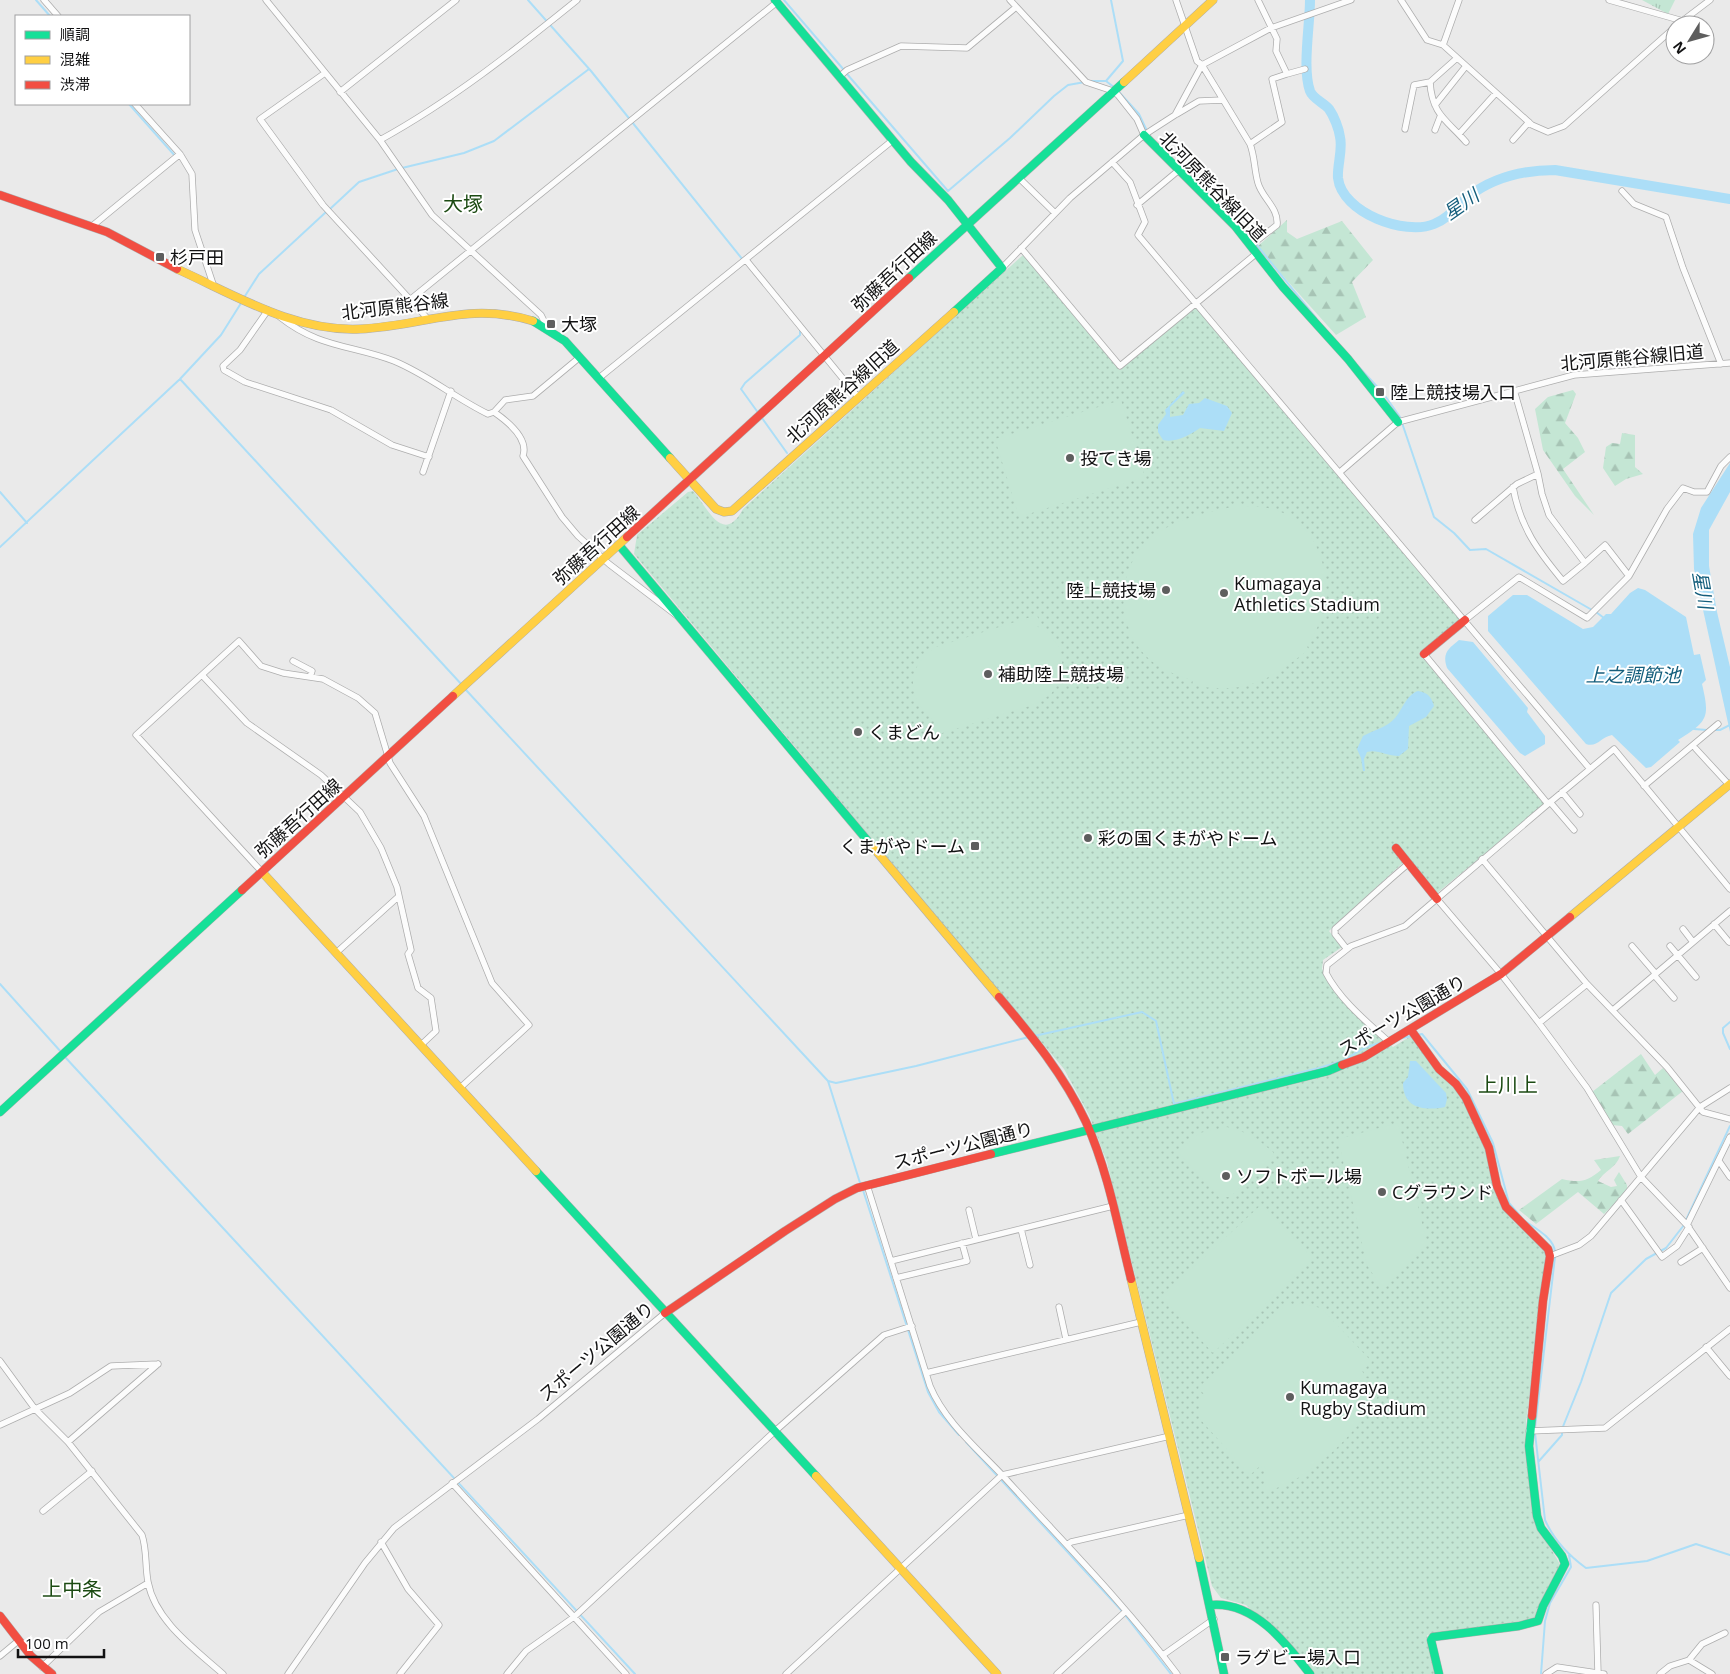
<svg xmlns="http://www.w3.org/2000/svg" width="1730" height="1674" viewBox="0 0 1730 1674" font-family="'Open Sans','Noto Sans JP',sans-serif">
	<defs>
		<pattern id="grass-tufts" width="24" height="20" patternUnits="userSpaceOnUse" patternTransform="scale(1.25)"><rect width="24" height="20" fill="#c4e6d4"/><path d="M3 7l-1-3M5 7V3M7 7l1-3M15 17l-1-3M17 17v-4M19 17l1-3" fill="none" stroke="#a7c4b5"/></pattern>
		<pattern id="forest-firs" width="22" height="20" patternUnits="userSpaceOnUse" patternTransform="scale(1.25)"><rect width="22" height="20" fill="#c4e6d4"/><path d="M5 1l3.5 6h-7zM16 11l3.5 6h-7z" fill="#a7c4b5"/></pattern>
		<pattern id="park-dots" width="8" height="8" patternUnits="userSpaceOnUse" patternTransform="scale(1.25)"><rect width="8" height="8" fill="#c4e6d4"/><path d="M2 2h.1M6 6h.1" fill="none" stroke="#a7c4b5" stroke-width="1.8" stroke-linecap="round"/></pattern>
	</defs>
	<rect width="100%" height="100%" fill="#eaeaea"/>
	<path fill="url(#grass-tufts)" d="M1642,0H1675L1668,14Z"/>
	<path fill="url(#forest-firs)" d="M1287,220V232L1297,239L1342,221L1373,260L1352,282L1366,317L1336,335L1257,247Z
		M1573,390L1576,394L1565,423L1578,438L1585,452L1563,469L1594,515L1575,496L1543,450L1535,409L1548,397Z
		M1622,433L1635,435V467L1643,474L1626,479L1615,486L1603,468L1606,447L1612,443L1620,444Z
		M1641,1054L1655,1075L1663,1068L1683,1091L1628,1134L1622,1126L1612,1125L1592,1092Z
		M1620,1156C1616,1168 1605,1170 1598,1181L1611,1187L1617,1186L1614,1180L1619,1172L1627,1185V1191L1604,1214L1578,1192L1536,1224L1519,1210L1562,1179C1579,1183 1587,1182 1601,1170L1594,1160Z"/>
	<path fill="url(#park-dots)" d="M1023,255L1120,370L1196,305L1461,619L1419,653L1545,804L1436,894L1407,859L1329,931L1342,947L1323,960L1322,969L1355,1014L1393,1047L1411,1036L1458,1090L1488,1153L1504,1208L1514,1222L1543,1246L1547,1258L1526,1422L1534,1520L1561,1566L1537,1609L1535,1619L1427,1635L1436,1674H1313L1300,1656L1246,1605L1221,1598L1212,1586L1107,1162L1089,1115L1064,1069L634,554L637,535L688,492L693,491C708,508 723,546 743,509Z"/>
	<path fill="#c4e6d4" d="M1121,400L1145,477L1019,517L995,439Z
		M1236,506C1254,506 1273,506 1289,516C1320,534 1332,578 1323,612C1320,624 1313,636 1307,647L1309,649C1269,681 1245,695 1192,685L1193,681C1180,676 1165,671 1154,663C1115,633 1113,570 1151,538C1174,519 1208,512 1236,506Z
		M1037,615L1040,624L1037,626L1049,634L1060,648L1063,669L1058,684L1051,694L1036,704L936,735L933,725L938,723C907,704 903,667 936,647Z
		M1398,1123L1427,1244L1383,1290L1367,1265L1338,1139Z
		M1227,1127L1252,1135L1273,1152L1274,1155L1230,1197H1219L1178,1152L1199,1133Z
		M1262,1204L1313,1259L1213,1353L1161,1297Z
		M1289,1302L1294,1308L1299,1303L1321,1308L1372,1362L1362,1371L1364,1374L1359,1378L1385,1379C1373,1420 1308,1485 1265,1491L1266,1466L1263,1468L1260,1466L1250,1475L1199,1418L1200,1399L1204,1394L1198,1388Z"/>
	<path fill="#acdef7" d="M1183,391L1185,393L1170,407V417L1183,415L1189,404L1199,403L1205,398L1227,406L1232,413L1224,431L1200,428C1190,435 1176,443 1163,440L1158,432V425L1166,414L1165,410Z
		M1730,463V492L1709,530V566L1717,612L1730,667V732L1694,569L1693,534L1701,508Z
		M1638,588L1645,590L1686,617L1694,655L1700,654L1706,680L1702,684C1710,718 1708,721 1678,740L1680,742L1651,767L1646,768L1612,735C1601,737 1597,748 1586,744L1488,631V616L1513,595H1527L1583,629L1593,627L1606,614H1611L1630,593Z
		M1459,640L1473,642L1528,708L1527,712L1545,736V744L1525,756L1520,753L1447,668C1442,653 1448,649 1459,640Z
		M1418,691C1428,693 1431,696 1434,706L1426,717L1409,726L1408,749L1399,756C1387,756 1377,749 1367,752L1364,759L1365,771H1363L1361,758L1357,749L1363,736C1374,730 1386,728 1395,718C1403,709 1406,695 1418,691Z
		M1410,1061H1416L1446,1093L1447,1099L1445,1107C1425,1111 1403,1109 1403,1083L1408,1077Z"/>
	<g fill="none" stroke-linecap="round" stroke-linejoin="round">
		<path stroke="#acdef7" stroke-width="2" d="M36,0L50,16
			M528,0L591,71L743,260
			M784,0L844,70
			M847,74L948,191L1010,138L1054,96L1068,85L1085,82
			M1089,81H1106L1115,88
			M1106,81L1123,61L1111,0
			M1118,91L1139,114L1147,131
			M129,104L176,157
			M402,168L464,153L494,141L589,69
			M1204,190L1233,218
			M330,209L359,182L398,169
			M1241,227L1253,241
			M1256,244L1316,318
			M245,296L259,274L326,212
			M1357,365L1383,393L1400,417L1434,517L1454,533L1470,550L1486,549L1592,610
			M180,379L463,686
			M759,414L741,389L745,383L800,335V329
			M762,418L787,453
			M0,492L27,523
			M0,547L180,379L221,335L243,300
			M1596,612L1604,618
			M466,690L828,1081L836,1083L916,1066L1029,1037
			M1694,729L1707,730
			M1714,730H1720L1730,725
			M0,984L62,1053
			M1730,1022L1723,1028V1033L1730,1049
			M1417,1035L1422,1034L1467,1089L1493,1143L1509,1203L1521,1217
			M1034,1036L1142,1012L1156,1021L1174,1104L1319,1068L1342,1061L1366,1047L1380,1043
			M1402,1038L1412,1036
			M65,1057C254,1263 446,1467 635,1674
			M828,1081L861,1186
			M863,1190L928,1392L939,1412L959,1435
			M1686,1220L1730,1126
			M1525,1221C1535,1228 1554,1238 1555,1252
			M1535,1428L1555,1257
			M1535,1433L1545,1520C1554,1540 1568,1555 1586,1568L1647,1561L1696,1544L1730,1555
			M966,1442L1122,1611
			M1539,1461L1562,1435V1429L1581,1382L1611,1293L1646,1259L1666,1248L1684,1225
			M1125,1615L1171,1674
			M1541,1674L1545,1621L1550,1603L1571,1567L1569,1555"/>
		<path stroke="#acdef7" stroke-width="10" d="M1310,0C1310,25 1302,68 1310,91C1313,99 1323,102 1329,109C1334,116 1339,129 1340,137C1343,150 1337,165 1338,178C1342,213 1405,236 1434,224C1449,218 1457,206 1469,196C1494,177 1524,170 1555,170L1730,199"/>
		<defs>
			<path id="street" d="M44,0L58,16
				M266,0L380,140L432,215L541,315L547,327
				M1010,0L1086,82L1113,91L1118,95L1137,119L1144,135
				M1176,0L1197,61L1202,65L1250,144C1255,157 1254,169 1258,183C1262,198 1279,208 1277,225L1250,246
				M1401,0L1427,40L1443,45
				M1459,0L1443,45L1532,125L1548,132L1564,126L1675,27
				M1609,0L1683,21
				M1681,22L1710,0
				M1457,58L1430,82C1432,115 1447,120 1466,142
				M325,73L260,119L323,205L428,319
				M1287,74L1305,69
				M839,77L847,70L901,46L967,48L1015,8
				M340,92L456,0
				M135,104L180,154L192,174L195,230L213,284
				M1435,105L1466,66
				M1177,114L1199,101L1223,100
				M1405,129L1414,85L1430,82
				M1435,130L1440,117
				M1459,134L1496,93
				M380,140C451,101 514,51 577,0
				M1513,140L1529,122
				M1250,144L1282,122L1272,79L1287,74L1276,51L1277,39L1258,0
				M1112,162L1130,182L1145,222L1138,235L1590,769
				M1019,178L1055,213
				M1622,191L1634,204L1666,217L1683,268L1721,364
				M1137,205L1179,170
				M91,227L180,154
				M1021,248L1120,366L1257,253
				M746,260L858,397
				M1002,268L1070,198L1144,135L1175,115L1202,65L1271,28L1351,0
				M411,299L777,2
				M268,310L240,350L223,366L224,370L245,382L331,410L392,445L429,457
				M280,317C319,348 352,345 394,361C428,375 455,398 488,414L494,412L505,400L533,396L580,357
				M599,378L893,140
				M1514,390L1538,474L1542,494L1549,515L1585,563L1605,545L1629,576
				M494,412C507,421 529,438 523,456L562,517L578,536L609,564L676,615
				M423,472L451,391
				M1340,472L1398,422L1574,375L1730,363
				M1513,487C1520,527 1538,551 1563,581L1585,563
				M1475,520L1517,484L1538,474
				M1465,620L1519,577L1587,618L1629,576L1667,509L1683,488L1694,492H1707L1721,466L1730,457
				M293,661L312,671L310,677
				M202,675L247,723L321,775L360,812L381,848L397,887L411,950L408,954L418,988L431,998L436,1031L421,1045
				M1696,749L1730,786
				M1644,786L1718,724
				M1562,792L1580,814
				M1550,802L1574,830
				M1548,804L1614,749L1730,889
				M1482,859L1587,984L1667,1067L1703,1112L1730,1119
				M262,872L136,735L239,641L261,666L283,673L323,679L358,698L375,713L390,763L424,816L492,983L529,1025L460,1088
				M1437,899L1501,974L1539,1023L1587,1088L1641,1177L1687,1225L1730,1288
				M1714,924L1729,942
				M1683,929L1693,942
				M1632,946L1656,974
				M1670,946L1696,977
				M1346,948L1335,934V929C1360,907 1383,885 1408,864
				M336,953L398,897
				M1654,975L1674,998
				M1613,1010L1730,911
				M1539,1023L1587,984
				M1389,1042C1367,1022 1340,1000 1326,973L1327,965L1351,946L1405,926L1548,804L1424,654
				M1719,1161L1730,1177
				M867,1185L930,1386C945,1422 978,1449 1004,1477C1063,1542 1125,1604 1177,1674
				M1621,1200L1662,1257L1677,1246L1689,1227
				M969,1210L976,1239
				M1687,1225L1730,1137
				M1021,1229L1030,1265
				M1550,1256L1579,1245L1591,1236L1700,1107L1730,1088
				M891,1261L1113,1206
				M1681,1262L1703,1248
				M896,1278L967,1261L962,1243
				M1059,1307L1066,1339
				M1706,1347L1730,1376
				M0,1361L35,1409L68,1442L142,1535C147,1550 145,1566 148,1582C155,1621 195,1649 223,1674
				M926,1373L1141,1322
				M0,1425L70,1393L111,1366L158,1364
				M1529,1431L1605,1428L1730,1329
				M68,1442L158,1364
				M452,1483L626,1674
				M43,1511L92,1471
				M381,1542L408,1589L439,1625L400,1674
				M1067,1545L1071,1542L1189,1515
				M1596,1605L1598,1673
				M1163,1655L1214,1619
				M0,1656L18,1641
				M1689,1660L1702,1644L1725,1633
				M42,1667L99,1612L148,1583
				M288,1674L365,1563L394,1528L538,1419L665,1313
				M507,1674L526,1651L574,1617L774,1432L884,1335L912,1326
				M786,1674L1002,1475L1170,1436
				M1057,1674L1126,1611
				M1546,1674L1557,1667L1604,1674
				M1660,1674L1670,1666L1689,1660L1712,1674"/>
			<path id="fast" d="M775,0L911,162L948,200L1002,268L954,312
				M1144,135L1235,226L1283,287L1348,359L1398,422
				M909,278L1124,82
				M533,321L565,341L670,458
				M619,545L872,846
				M0,1112L242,890
				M991,1154L1328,1071L1342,1065
				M536,1171L816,1476
				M1199,1558L1224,1674
				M1211,1605C1254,1601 1286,1643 1310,1674
				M1439,1674L1431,1640L1433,1637L1519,1626L1538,1621L1543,1606L1565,1564L1562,1556L1541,1528L1537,1516L1529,1446L1532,1416"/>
			<path id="slow" d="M1124,82L1213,0
				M177,269C235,295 294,332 360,329C424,326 468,301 533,321
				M670,458L716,509L724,512L732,511L954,312
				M453,696L627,537
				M872,846L999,997
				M262,872L536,1171
				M1570,917L1730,784
				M1131,1279L1199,1558
				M816,1476L997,1674"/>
			<path id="jam" d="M0,195L107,232L177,269
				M627,537L909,278
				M1424,654L1465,620
				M1396,848L1437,899
				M242,890L453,696
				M999,997C1032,1036 1064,1075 1086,1122C1108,1171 1118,1227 1131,1279
				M1411,1030L1439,1069L1456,1084L1466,1098L1489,1148L1497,1186L1506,1207L1548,1249L1550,1256L1543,1301L1532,1416
				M1342,1065L1364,1057L1501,974L1570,917
				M665,1313L785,1231L835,1199L857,1188L991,1154
				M0,1616L31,1656L52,1674"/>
		</defs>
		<use href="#street" stroke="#adadad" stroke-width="7"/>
		<use href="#fast" stroke="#adadad" stroke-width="9"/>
		<use href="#slow" stroke="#adadad" stroke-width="9"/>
		<use href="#jam" stroke="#adadad" stroke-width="9"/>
		<use href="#street" stroke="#fcfcfc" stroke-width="5.5"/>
		<use href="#fast" stroke="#16e098" stroke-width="8"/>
		<use href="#slow" stroke="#ffcf43" stroke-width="8"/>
		<use href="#jam" stroke="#f24e42" stroke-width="8"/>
	</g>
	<g fill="#5e5e5e" stroke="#fff" stroke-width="2">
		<rect x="155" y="252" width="10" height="10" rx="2.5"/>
		<rect x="546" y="319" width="10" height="10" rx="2.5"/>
		<rect x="1375" y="387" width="10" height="10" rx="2.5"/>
		<circle cx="1070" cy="458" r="5"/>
		<circle cx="1166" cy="590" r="5"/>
		<circle cx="1224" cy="593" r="5"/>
		<circle cx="988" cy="674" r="5"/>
		<circle cx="858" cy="732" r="5"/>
		<circle cx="1088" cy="838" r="5"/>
		<rect x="970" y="841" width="10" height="10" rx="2.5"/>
		<circle cx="1226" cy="1176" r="5"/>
		<circle cx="1382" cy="1192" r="5"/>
		<circle cx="1290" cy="1397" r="5"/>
		<rect x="1220" y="1652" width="10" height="10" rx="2.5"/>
	</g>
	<g text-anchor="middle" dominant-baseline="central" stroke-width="4" stroke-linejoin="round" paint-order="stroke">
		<g font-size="18" fill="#121213" stroke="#fff">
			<text transform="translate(1213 186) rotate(46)">北河原熊谷線旧道</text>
			<text transform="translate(894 271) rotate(-43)">弥藤吾行田線</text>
			<text transform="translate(395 306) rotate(-7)">北河原熊谷線</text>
			<text transform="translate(1632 357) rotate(-5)">北河原熊谷線旧道</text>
			<text transform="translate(842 391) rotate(-42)">北河原熊谷線旧道</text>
			<text transform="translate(596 545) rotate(-42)">弥藤吾行田線</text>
			<text transform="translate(298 818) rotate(-42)">弥藤吾行田線</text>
			<text transform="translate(1402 1015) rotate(-30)">スポーツ公園通り</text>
			<text transform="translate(963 1145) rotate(-14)">スポーツ公園通り</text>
			<text transform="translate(596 1351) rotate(-40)">スポーツ公園通り</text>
		</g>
		<g font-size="18" fill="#121213" stroke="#fff" text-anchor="start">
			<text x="170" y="257">杉戸田</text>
			<text x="561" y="324">大塚</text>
			<text x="1390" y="392">陸上競技場入口</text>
			<text x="1080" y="458">投てき場</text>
			<text x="1234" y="583">Kumagaya<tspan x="1234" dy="21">Athletics Stadium</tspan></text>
			<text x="1156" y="590" text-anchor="end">陸上競技場</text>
			<text x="998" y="674">補助陸上競技場</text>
			<text x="868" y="732">くまどん</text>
			<text x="1098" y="838">彩の国くまがやドーム</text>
			<text x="965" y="846" text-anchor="end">くまがやドーム</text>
			<text x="1236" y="1176">ソフトボール場</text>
			<text x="1392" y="1192">Cグラウンド</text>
			<text x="1300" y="1387">Kumagaya<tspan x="1300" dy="21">Rugby Stadium</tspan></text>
			<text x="1235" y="1657">ラグビー場入口</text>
		</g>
		<g font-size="19" font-style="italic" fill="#145e7c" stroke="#fff">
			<text transform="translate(1461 204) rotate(-35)">星川</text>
			<text transform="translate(1703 590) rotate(80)">星川</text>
			<text x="1633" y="675">上之調節池</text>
		</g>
		<g font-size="20" fill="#1c4b13" stroke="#fff">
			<text x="463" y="203">大塚</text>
			<text x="1508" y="1084">上川上</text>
			<text x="72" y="1588">上中条</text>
		</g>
	</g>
	<rect x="15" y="15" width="175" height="90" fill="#ffffff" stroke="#a0a0a1"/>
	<rect x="25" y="31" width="25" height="8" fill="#16e098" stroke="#a0a0a1"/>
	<text x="60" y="40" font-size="15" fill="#121213">順調</text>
	<rect x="25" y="56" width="25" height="8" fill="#ffcf43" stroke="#a0a0a1"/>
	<text x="60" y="65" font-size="15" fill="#121213">混雑</text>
	<rect x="25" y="81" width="25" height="8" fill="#f24e42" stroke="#a0a0a1"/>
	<text x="60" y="90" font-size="15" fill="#121213">渋滞</text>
	<g transform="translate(1690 40) rotate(233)"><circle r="24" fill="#ffffff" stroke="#a0a0a1"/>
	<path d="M0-4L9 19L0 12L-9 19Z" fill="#5e5e5e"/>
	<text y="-8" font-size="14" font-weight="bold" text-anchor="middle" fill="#121213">N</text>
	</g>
	<path d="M18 1649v8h86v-8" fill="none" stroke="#121213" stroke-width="2.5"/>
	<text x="25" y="1649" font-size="15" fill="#121213" stroke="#ffffff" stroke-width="4" paint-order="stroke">100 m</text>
</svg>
